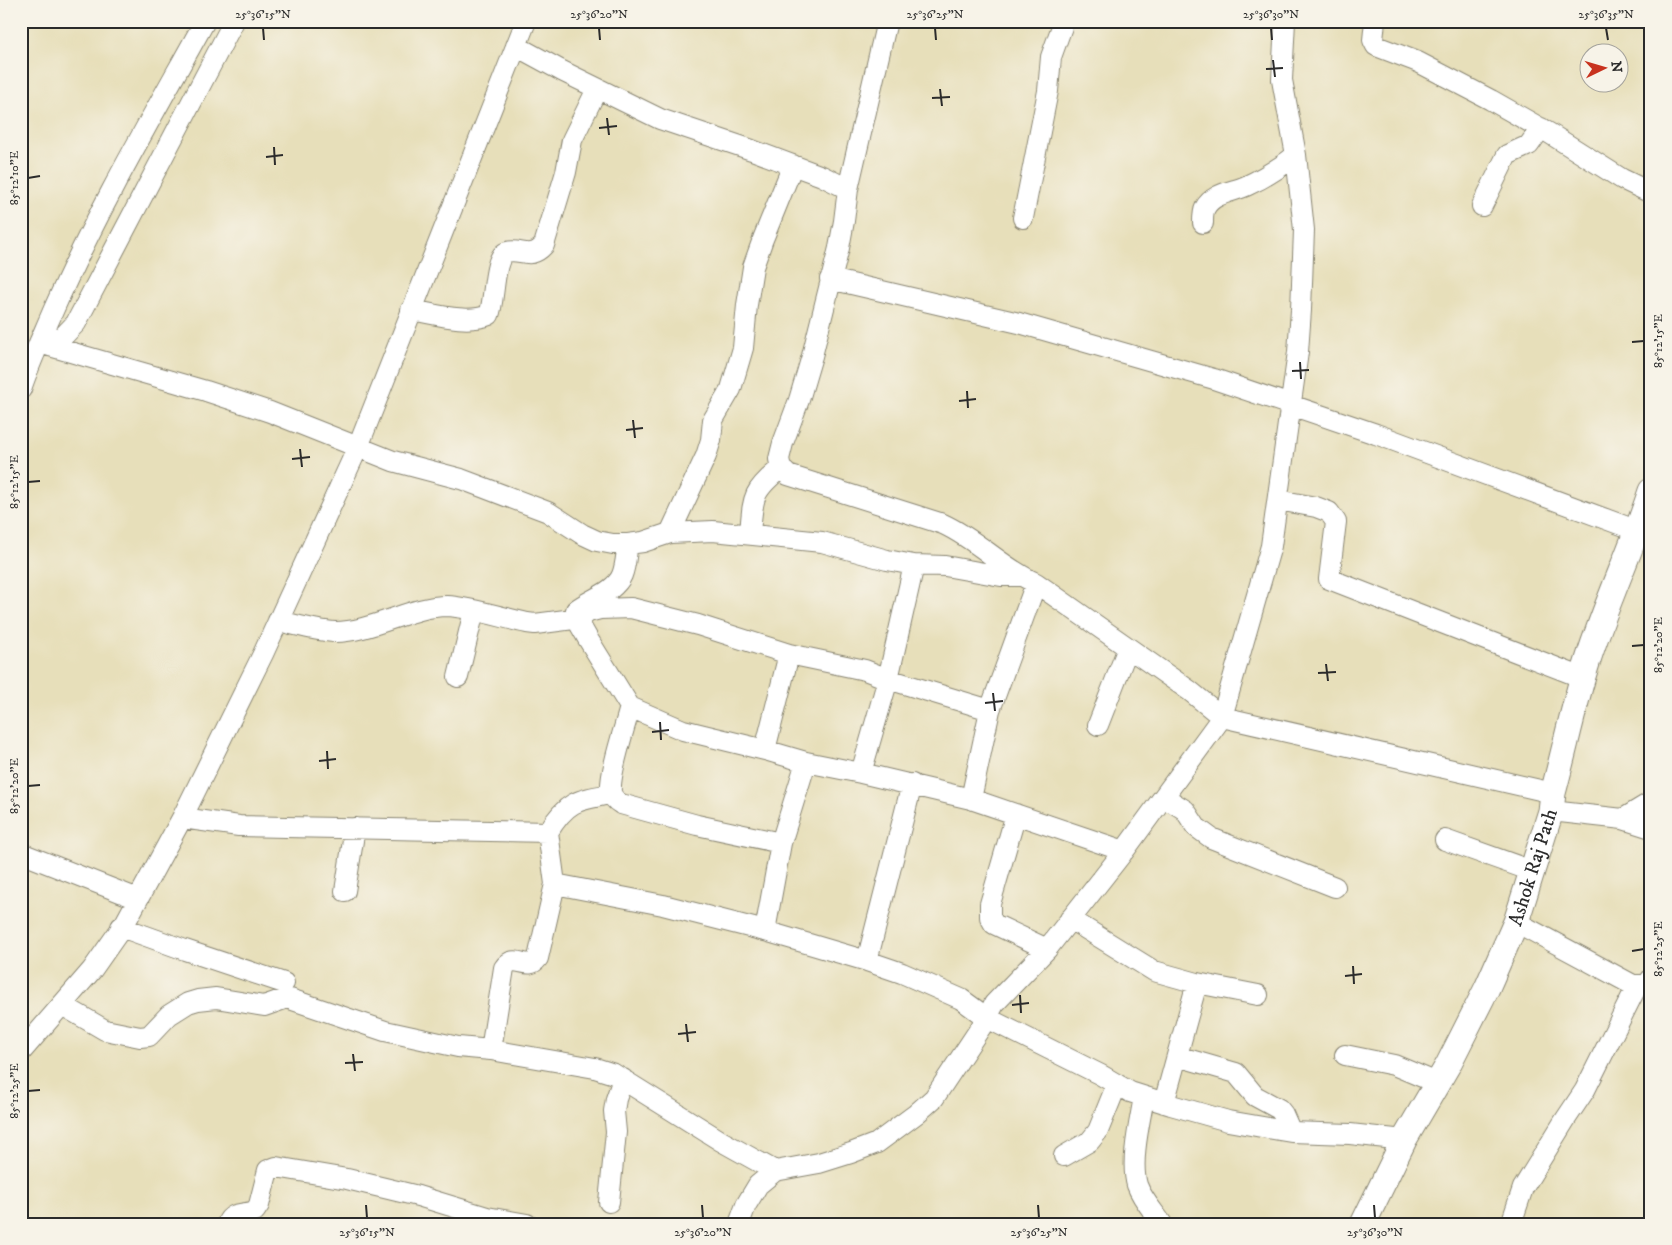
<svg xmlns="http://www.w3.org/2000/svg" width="1672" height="1245" viewBox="0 0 1672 1245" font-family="'IM FELL DW Pica',serif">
	<rect width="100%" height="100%" fill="#f7f3e8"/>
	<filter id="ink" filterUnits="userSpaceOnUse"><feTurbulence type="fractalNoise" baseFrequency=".02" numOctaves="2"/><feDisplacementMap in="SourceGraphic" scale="10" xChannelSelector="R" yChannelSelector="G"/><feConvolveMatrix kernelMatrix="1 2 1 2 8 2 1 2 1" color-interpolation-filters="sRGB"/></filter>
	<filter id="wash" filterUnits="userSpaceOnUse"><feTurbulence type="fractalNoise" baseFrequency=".0096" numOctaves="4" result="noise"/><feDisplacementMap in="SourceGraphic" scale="20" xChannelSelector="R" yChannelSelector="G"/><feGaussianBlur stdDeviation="1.12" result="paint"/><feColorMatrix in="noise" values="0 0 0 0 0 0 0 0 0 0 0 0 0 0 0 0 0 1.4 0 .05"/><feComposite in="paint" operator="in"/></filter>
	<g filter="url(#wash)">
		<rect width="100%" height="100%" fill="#e7dfba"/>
	</g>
	<g filter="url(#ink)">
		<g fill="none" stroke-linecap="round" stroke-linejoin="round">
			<defs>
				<path id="minor" d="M1375,21L1373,40L1376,46L1418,62L1491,100L1549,133L1622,179L1651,193
					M516,46L562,71L660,119L752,150L822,176L848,189L844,221L839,248L812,356L799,400L783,443L779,459L781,468L788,475L943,524C978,540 1002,568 1036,583L1190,691L1222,717L1553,793
					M848,189L887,21
					M1482,206L1507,155L1529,145L1541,128
					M1023,218L1048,91L1051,57L1064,21
					M1203,223C1203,219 1203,212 1205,208C1213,193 1233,192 1246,186C1264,178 1281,167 1296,155
					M830,279L1019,323L1214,379L1376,434L1638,531
					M411,310C435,314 466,324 489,315C495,302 493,255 507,252C521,248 530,261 544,245L566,172L572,140L597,89
					M39,343L206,391L270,412L393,461L461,479L548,512L582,534L597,541L613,544H628L643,542L670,533L713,531L822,542L887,560L914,565
					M53,347L76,323L234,21
					M21,389C30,362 42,337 53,311C97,211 152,117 205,21
					M1278,500L1316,507L1329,512L1336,522L1329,579L1583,678
					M670,533L706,456L711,440L713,420L731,389L743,348L747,305L753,267L763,239L793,165
					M750,534C753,498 751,492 781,468
					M576,610C590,599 615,592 622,575C626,565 626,554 628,544
					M278,621C297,625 316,631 335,632C372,632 411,606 447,606C469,607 504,618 527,623L535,624L581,618
					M458,677L474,611
					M630,707C625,727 609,773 611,792C612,798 616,801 621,804L697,825L781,843
					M990,710L1036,583
					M1098,725L1128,648
					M765,750L789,654
					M861,773L888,679L914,565L945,566L1001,576H1021
					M1164,797L1185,810L1196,827L1211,838L1335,887
					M971,799L990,710L888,679L865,670L789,654L698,625L631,608L600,609L588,612L581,618L580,625L588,639L630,707L683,730L765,750L806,762L861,773L971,799L1124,851
					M1551,811L1623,819L1651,828
					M1016,814L990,904V917L994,924L1047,949
					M182,818L239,826L548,832L555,884L663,905L765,931L867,961L902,973L961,999L987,1018L1101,1075L1130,1092L1171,1105L1228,1121L1291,1132L1350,1134L1404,1140
					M1623,819L1651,802
					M548,832C567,801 577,800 611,794
					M1445,840L1532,871
					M21,853L138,899
					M345,891L355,828
					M1070,919L1154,971L1197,983L1258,995
					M1516,922L1633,985H1648L1651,979
					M121,927L185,950L284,983
					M765,931L781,843L806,762
					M867,961L912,784
					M62,1005L105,1030L140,1037L149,1036L169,1015L188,1003L198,1000L216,998L264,1006L284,999H290L385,1031L458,1047L491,1050L595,1068L614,1074L721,1141L775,1171
					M491,1050L504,968C515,951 527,973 538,958L555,884
					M21,1052L92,970L125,923L182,818L263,654L358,447L526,21
					M1345,1055L1394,1065L1437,1083
					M1177,1056L1236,1073L1255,1096L1279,1109L1283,1114L1291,1132
					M1144,1097C1140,1121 1130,1161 1137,1185C1142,1199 1154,1212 1162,1224
					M1164,1103L1197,983
					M1064,1156L1090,1141L1098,1131L1117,1084
					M609,1202L616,1132L614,1111L616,1099L623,1079
					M227,1224C231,1211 245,1215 255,1211L259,1205L268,1170L276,1167L347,1179L418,1196L487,1217L527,1224
					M739,1224L746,1205L758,1185L775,1171L819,1163L851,1153L877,1143L916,1114L934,1098L987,1018L994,1004L1047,949L1124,851L1222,717L1271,546L1298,352L1301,310L1304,230L1296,155L1282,80L1285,21
					M1511,1224L1523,1188L1565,1120L1585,1090L1637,986"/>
				<g id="major">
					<path id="s1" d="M1363,1224L1404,1140L1448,1065L1487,988L1516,922L1551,811L1553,793C1565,749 1574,703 1588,660C1606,603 1632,549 1651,491"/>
				</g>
			</defs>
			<use href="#minor" stroke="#898572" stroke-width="22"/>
			<use href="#major" stroke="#898572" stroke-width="27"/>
			<use href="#minor" stroke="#fff" stroke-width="20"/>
			<use href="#major" stroke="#fff" stroke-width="25"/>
		</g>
	</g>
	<path fill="none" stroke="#2b2b2b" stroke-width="2" d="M263,28L264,40M599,28L600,40M935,28L936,40M1271,28L1272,40M1606,28L1608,40M1273,60L1275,77M1266,69L1283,68M940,89L942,106M932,98L950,97M607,118L609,135M599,128L617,126M274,147L275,165M266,157L283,155M28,178L40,176M1632,342L1644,341M1300,362L1301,379M1292,371L1309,370M967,391L968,408M959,401L976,399M633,420L635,438M626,430L643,428M300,449L302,467M292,459L310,457M28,482L40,481M1632,646L1644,645M1326,664L1328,681M1318,673L1336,672M993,693L995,711M985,703L1003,701M660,722L661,740M652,732L669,730M327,751L328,769M319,761L336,759M28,786L40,785M1632,951L1644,949M1353,966L1354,984M1345,976L1362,974M1020,995L1021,1013M1012,1005L1029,1003M686,1024L688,1042M678,1034L696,1032M353,1054L355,1071M345,1063L363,1062M28,1091L40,1090M366,1205L367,1218M702,1205L703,1218M1038,1205L1039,1218M1374,1205L1375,1218"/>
	<g text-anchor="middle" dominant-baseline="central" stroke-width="4" stroke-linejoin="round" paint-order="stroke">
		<g font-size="20" fill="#2b2b2b" stroke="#f7f3e8">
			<text stroke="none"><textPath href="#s1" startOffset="396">Ashok Raj Path</textPath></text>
		</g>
	</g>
	<rect width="1672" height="1245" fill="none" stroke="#f7f3e8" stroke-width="55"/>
	<g transform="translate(1604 68) rotate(85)"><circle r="24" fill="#f7f3e8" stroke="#a5a39c"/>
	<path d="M0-4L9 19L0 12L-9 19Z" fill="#c8321e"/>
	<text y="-8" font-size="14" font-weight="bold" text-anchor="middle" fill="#2b2b2b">N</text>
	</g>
	<rect x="28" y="28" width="1616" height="1190" fill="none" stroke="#2b2b2b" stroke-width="2"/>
	<g font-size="12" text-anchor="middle" fill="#2b2b2b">
		<text x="263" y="18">25°36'15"N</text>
		<text x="599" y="18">25°36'20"N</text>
		<text x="935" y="18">25°36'25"N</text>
		<text x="1271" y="18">25°36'30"N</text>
		<text x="1606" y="18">25°36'35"N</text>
		<text transform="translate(14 178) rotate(-90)" y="4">85°12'10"E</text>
		<text transform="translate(1658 341) rotate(-90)" y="4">85°12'15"E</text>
		<text transform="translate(14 482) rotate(-90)" y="4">85°12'15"E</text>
		<text transform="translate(1658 645) rotate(-90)" y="4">85°12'20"E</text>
		<text transform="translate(14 786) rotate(-90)" y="4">85°12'20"E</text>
		<text transform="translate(1658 949) rotate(-90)" y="4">85°12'25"E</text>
		<text transform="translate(14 1091) rotate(-90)" y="4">85°12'25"E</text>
		<text x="367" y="1236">25°36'15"N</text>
		<text x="703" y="1236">25°36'20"N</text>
		<text x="1039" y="1236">25°36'25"N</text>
		<text x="1375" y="1236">25°36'30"N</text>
	</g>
</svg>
